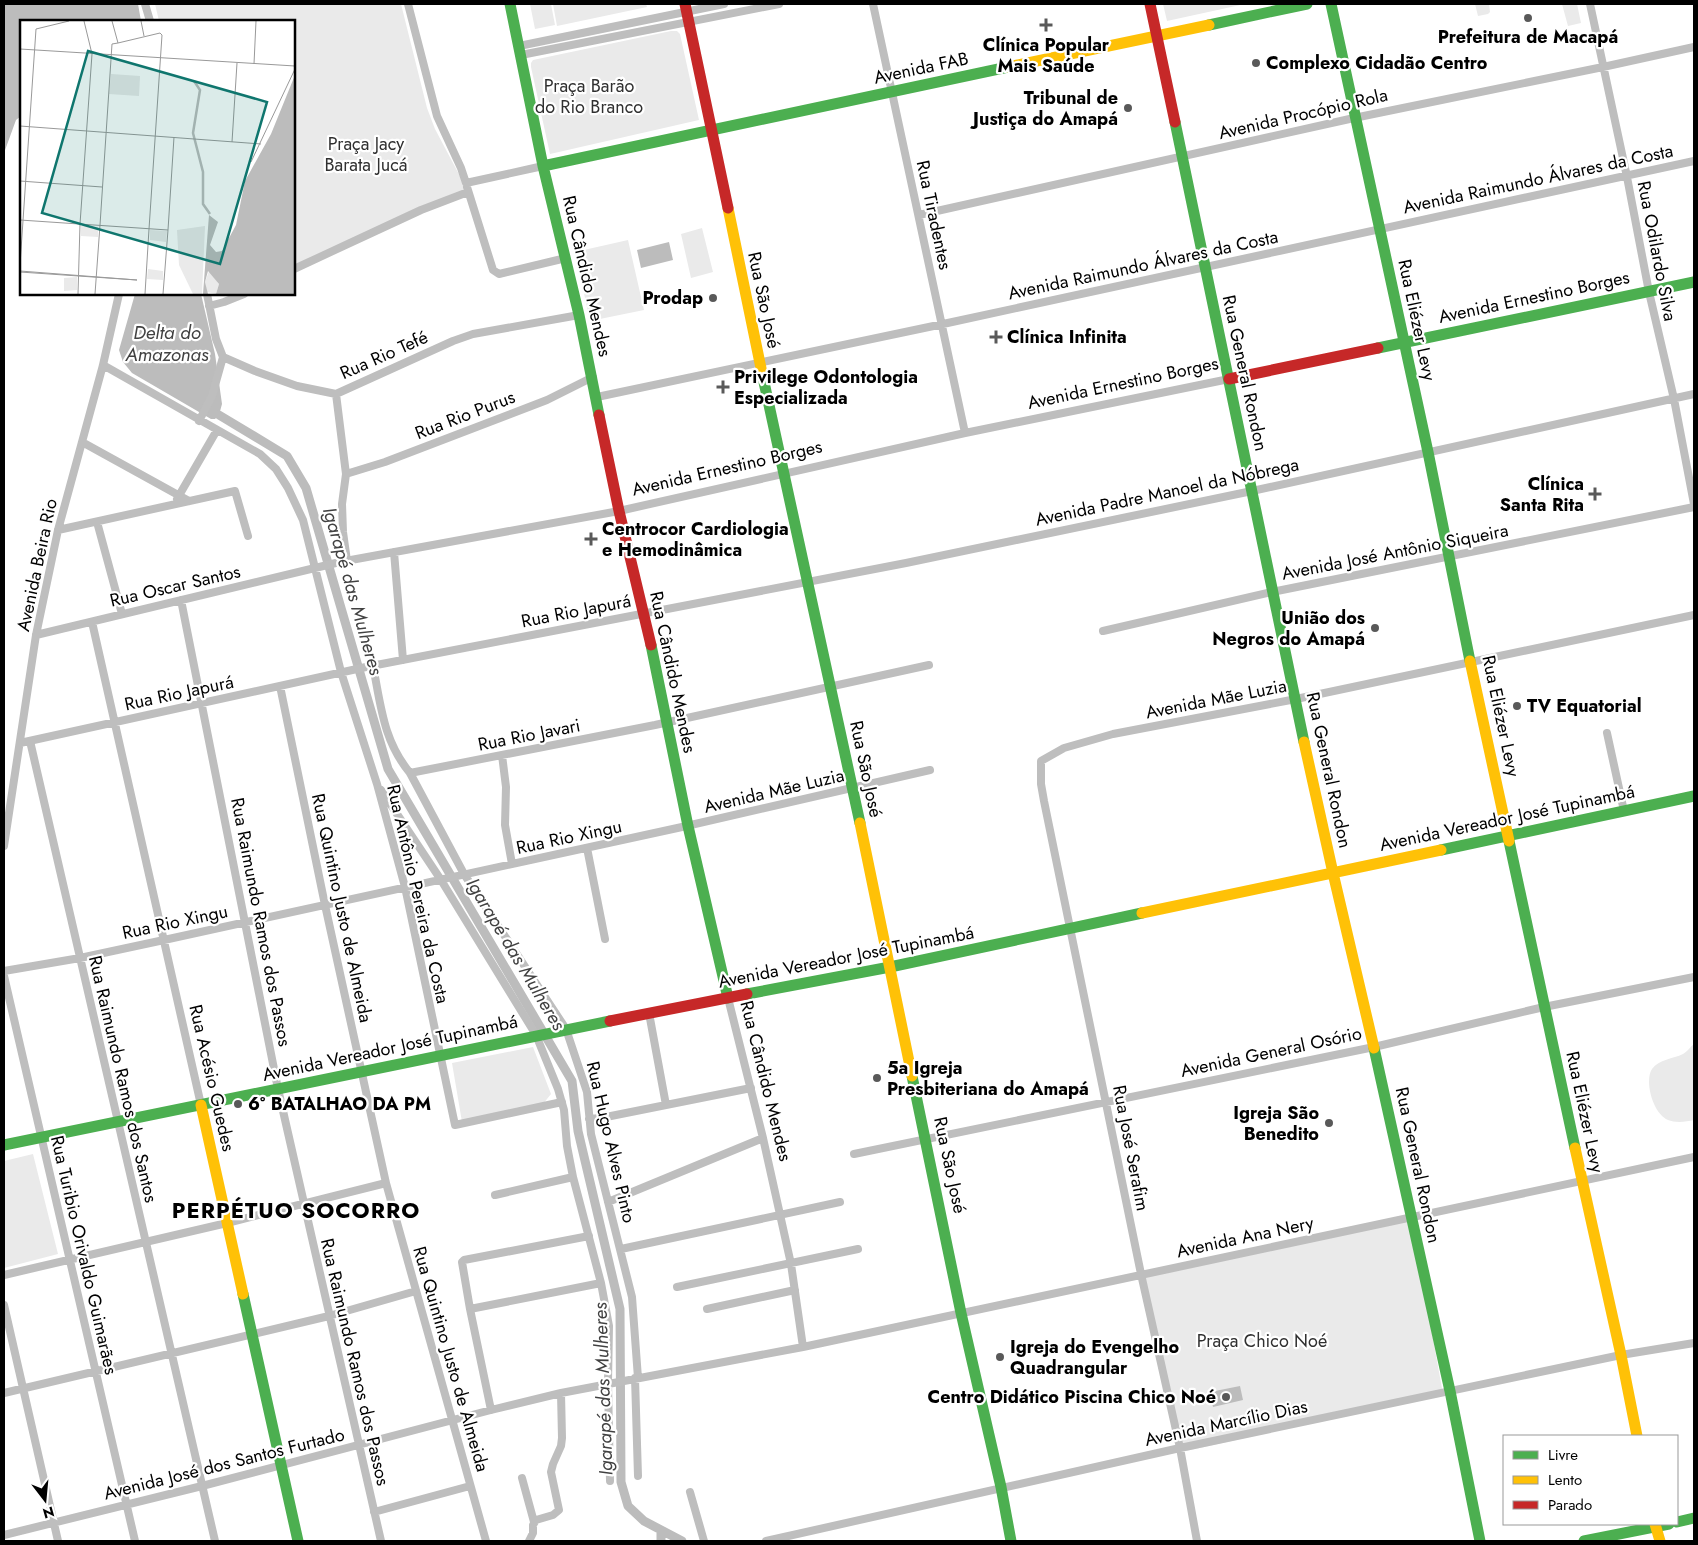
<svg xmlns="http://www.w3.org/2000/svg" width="1698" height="1545" viewBox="0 0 1698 1545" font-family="Jost,sans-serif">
	<rect width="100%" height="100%" fill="#fff"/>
	<path fill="#eaeaea" d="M155,4H401L427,108L435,129L462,180L465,194L416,211L294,271V21H159Z
		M530,4H551L555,25L535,29Z
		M553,4H646L647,7L557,26Z
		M1163,4H1245L1167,21Z
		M1475,4H1489L1490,12L1488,14L1478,16Z
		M1562,4H1577L1581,23L1568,26Z
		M671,31H677L680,34L699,120L550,154L531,67V63L533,60Z
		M702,228L713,272L691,278L681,234Z
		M628,240L644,310L590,321L575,252Z
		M1694,1044V1120C1686,1122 1675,1123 1668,1120C1653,1114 1644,1081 1652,1069C1659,1059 1673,1059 1683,1054C1687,1052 1690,1047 1694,1044Z
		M533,1047L551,1094L543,1104L462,1122L452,1063Z
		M33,1154L58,1254L4,1268V1161Z
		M1411,1217L1443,1394L1177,1453L1141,1274Z"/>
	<path fill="#bcbcbc" d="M4,4H138L141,21H21V116L16,120L4,153Z
		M669,242L673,260L641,268L637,250Z
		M135,294H201L215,354L222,404L219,415L215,419H211L132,373L123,362L119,350Z
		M1240,1386L1243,1400L1213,1407L1210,1392Z"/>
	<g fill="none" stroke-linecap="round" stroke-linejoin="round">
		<path stroke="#bcbcbc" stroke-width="9" d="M219,415L287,456L306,488L388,769L572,1081L578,1131L620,1309L621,1482L628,1506L644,1521L682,1541
			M661,1530V1541"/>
		<path stroke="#bebebe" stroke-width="8" d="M145,4L150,21
			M408,4L437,116L461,168L466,183L543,166
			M873,4L965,433
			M1590,4L1627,177L1649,292L1674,399L1694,504
			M519,46L724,4
			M521,55L779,4
			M467,187L493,270L499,274L566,258
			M919,215L1354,118L1603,67L1694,47
			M294,269L421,210L468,192
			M207,294L216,339L223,357L255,371L297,386L336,394L453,341L473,334L579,315
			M209,306L224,302L244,294
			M103,365L260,454L276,469L288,488L303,520L341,672L377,784L405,887L455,1125L562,1102
			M336,394L346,474L342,504L343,532L347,561
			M597,397L943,324L1694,161
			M199,421L212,396L223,357
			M82,442L189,501
			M346,474L385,462L547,400L593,377
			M177,499L217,430
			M97,522L122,614
			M58,530L235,491L248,536
			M394,552L403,660
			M181,600L278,1089L381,1541
			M92,622L201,1105
			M1103,631L1272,592L1694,507
			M36,635L340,562L619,511L965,433L1229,379
			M373,666C381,706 383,740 410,773L464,874L566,1029L587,1092L591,1134L632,1297L638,1378
			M280,686L325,905L386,1183L486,1541
			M1607,733L1624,811
			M30,741L215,1541
			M20,743L366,667L906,563L1252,491L1694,394
			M502,755L506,787L505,825L512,864
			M410,773L655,725L929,665
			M381,790L441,880L536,1035L558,1089L564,1110L567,1146L573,1177L601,1283L609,1326L608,1383L610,1481
			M4,846L36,635L58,530L103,365L119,294
			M587,848L605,939
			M4,971L80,958L164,940L682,827L930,770
			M4,976L135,1541
			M728,998L763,1138L791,1264L803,1347
			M649,1013L666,1105
			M589,1119L601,1118L751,1088
			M854,1154L1374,1047L1544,1007L1694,977
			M495,1195L573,1177
			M608,1202L763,1138
			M621,1249L840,1202
			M4,1275L227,1223L386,1183
			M677,1287L858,1249
			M4,1305L58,1541
			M470,1309L601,1283
			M707,1309L795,1290
			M635,1378L638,1476
			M4,1393L329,1316L416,1291
			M491,1410L470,1309L462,1262L464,1260L589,1236
			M522,1478L534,1522
			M690,1492L704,1541
			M374,1512L470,1486
			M4,1535L202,1486L491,1410L561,1393L803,1347L1694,1157
			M529,1541L533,1533V1525L536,1520L553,1515L559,1510L551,1472L553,1464L561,1446L562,1438L561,1393
			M766,1541L1180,1448L1621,1355L1694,1343
			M1197,1541L1180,1448L1141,1274L1044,801L1041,784V761L1064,748L1113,734L1296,699L1694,615"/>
		<path stroke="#4caf50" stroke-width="11" d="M510,4L543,166L579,315L599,415
			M1331,4L1428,452L1470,661
			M1209,25L1307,4
			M1175,122L1304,742
			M543,166L1008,67
			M1378,348L1694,282
			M762,373L860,823
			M651,645L688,826L728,998
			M1509,841L1575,1148
			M1441,850L1694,796
			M747,994L890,967L1142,913
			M1374,1048L1450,1391L1480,1541
			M912,1076L961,1313L1001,1487L1011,1541
			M4,1145L610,1021
			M243,1294L298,1541
			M1677,1522L1694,1518
			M1584,1541L1669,1524"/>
		<path stroke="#ffc107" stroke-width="11" d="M1008,67L1209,25
			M728,208L762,373
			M1470,661L1509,841
			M1304,742L1333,873L1374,1048
			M860,823L912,1076
			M1142,913L1441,850
			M201,1105L243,1294
			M1575,1148L1621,1355L1637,1436
			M1655,1524L1660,1541"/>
		<path stroke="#c62828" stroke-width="11" d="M685,4L728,208
			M1150,4L1175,122
			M1229,379L1378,348
			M599,415L619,511L651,645
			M610,1021L747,994"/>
	</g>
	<g fill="#595959" stroke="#fff" stroke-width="2">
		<circle cx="1528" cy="18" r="5"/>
		<path d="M1043.5 17.5h5v5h5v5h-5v5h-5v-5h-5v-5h5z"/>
		<circle cx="1256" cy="63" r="5"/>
		<circle cx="1128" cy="108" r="5"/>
		<circle cx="713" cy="298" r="5"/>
		<path d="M993.5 329.5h5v5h5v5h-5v5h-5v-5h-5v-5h5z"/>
		<path d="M720.5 379.5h5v5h5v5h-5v5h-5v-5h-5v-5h5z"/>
		<path d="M1592.5 486.5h5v5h5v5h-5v5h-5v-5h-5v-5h5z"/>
		<path d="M588.5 531.5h5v5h5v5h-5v5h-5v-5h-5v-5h5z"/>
		<circle cx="1375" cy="628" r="5"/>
		<circle cx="1517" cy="706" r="5"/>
		<circle cx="877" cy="1078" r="5"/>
		<circle cx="238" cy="1104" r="5"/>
		<circle cx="1329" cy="1123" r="5"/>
		<circle cx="1000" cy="1357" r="5"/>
		<circle cx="1226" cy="1397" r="5"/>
	</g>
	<g text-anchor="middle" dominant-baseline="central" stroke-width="4.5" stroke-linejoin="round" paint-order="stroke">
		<g font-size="18" font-weight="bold" fill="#000" stroke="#fff" text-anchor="start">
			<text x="1528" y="37" text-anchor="middle">Prefeitura de Macapá</text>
			<text x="1046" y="45" text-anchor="middle">Clínica Popular<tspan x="1046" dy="21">Mais Saúde</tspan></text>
			<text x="1266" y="63">Complexo Cidadão Centro</text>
			<text x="1118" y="98" text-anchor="end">Tribunal de<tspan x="1118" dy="21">Justiça do Amapá</tspan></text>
			<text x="703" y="298" text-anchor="end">Prodap</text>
			<text x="1007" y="337">Clínica Infinita</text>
			<text x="734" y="377">Privilege Odontologia<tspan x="734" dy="21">Especializada</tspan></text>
			<text x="1584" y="484" text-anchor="end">Clínica<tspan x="1584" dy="21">Santa Rita</tspan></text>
			<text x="602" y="529">Centrocor Cardiologia<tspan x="602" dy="21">e Hemodinâmica</tspan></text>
			<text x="1365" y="618" text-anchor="end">União dos<tspan x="1365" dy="21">Negros do Amapá</tspan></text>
			<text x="1527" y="706">TV Equatorial</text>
			<text x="887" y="1068">5a Igreja<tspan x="887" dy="21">Presbiteriana do Amapá</tspan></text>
			<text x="248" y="1104">6° BATALHAO DA PM</text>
			<text x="1319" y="1113" text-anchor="end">Igreja São<tspan x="1319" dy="21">Benedito</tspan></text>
			<text x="1010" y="1347">Igreja do Evengelho<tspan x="1010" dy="21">Quadrangular</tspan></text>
			<text x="1216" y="1397" text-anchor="end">Centro Didático Piscina Chico Noé</text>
		</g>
		<g font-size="18" fill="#000" stroke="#fff">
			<text transform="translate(921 68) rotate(-12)">Avenida FAB</text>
			<text transform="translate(1303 114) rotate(-13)">Avenida Procópio Rola</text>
			<text transform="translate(1538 179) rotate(-12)">Avenida Raimundo Álvares da Costa</text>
			<text transform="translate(934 215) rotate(78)">Rua Tiradentes</text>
			<text transform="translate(1657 251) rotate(79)">Rua Odilardo Silva</text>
			<text transform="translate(1143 265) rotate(-12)">Avenida Raimundo Álvares da Costa</text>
			<text transform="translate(587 276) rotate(77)">Rua Cândido Mendes</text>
			<text transform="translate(1534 297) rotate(-12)">Avenida Ernestino Borges</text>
			<text transform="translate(764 300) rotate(78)">Rua São José</text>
			<text transform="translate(1417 320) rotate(78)">Rua Eliézer Levy</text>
			<text transform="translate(384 355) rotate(-24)">Rua Rio Tefé</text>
			<text transform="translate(1245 373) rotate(78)">Rua General Rondon</text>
			<text transform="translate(1123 383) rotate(-12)">Avenida Ernestino Borges</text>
			<text transform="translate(465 415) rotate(-21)">Rua Rio Purus</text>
			<text transform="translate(727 468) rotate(-13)">Avenida Ernestino Borges</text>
			<text transform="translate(1167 492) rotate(-12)">Avenida Padre Manoel da Nóbrega</text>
			<text transform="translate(1395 552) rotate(-11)">Avenida José Antônio Siqueira</text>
			<text transform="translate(37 565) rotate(-78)">Avenida Beira Rio</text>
			<text transform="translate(175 586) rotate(-13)">Rua Oscar Santos</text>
			<text transform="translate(576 611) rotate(-11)">Rua Rio Japurá</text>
			<text transform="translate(673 672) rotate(78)">Rua Cândido Mendes</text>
			<text transform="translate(179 693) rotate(-12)">Rua Rio Japurá</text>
			<text transform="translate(1216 699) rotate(-11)">Avenida Mãe Luzia</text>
			<text transform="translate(1501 716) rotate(78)">Rua Eliézer Levy</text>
			<text transform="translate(529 735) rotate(-11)">Rua Rio Javari</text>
			<text transform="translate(866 769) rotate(78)">Rua São José</text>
			<text transform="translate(1329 770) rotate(78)">Rua General Rondon</text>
			<text transform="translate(774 791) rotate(-13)">Avenida Mãe Luzia</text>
			<text transform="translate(1507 818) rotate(-12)">Avenida Vereador José Tupinambá</text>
			<text transform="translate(569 837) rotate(-12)">Rua Rio Xingu</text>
			<text transform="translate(418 894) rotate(77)">Rua Antônio Pereira da Costa</text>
			<text transform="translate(342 908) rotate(78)">Rua Quintino Justo de Almeida</text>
			<text transform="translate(175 922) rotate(-12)">Rua Rio Xingu</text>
			<text transform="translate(261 922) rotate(79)">Rua Raimundo Ramos dos Passos</text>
			<text transform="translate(846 957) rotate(-11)">Avenida Vereador José Tupinambá</text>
			<text transform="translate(390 1048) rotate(-12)">Avenida Vereador José Tupinambá</text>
			<text transform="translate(1271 1052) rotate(-12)">Avenida General Osório</text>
			<text transform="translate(212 1078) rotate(77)">Rua Acésio Guedes</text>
			<text transform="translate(123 1079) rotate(77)">Rua Raimundo Ramos dos Santos</text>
			<text transform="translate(766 1081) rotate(76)">Rua Cândido Mendes</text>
			<text transform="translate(1585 1112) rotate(78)">Rua Eliézer Levy</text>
			<text transform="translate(611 1142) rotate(77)">Rua Hugo Alves Pinto</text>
			<text transform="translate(1131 1148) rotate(79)">Rua José Serafim</text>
			<text transform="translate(950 1165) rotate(78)">Rua São José</text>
			<text transform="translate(1418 1165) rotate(78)">Rua General Rondon</text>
			<text transform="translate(1245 1237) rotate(-12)">Avenida Ana Nery</text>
			<text transform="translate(84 1255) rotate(77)">Rua Turibio Orivaldo Guimarães</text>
			<text transform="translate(451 1359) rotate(74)">Rua Quintino Justo de Almeida</text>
			<text transform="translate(355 1362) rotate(77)">Rua Raimundo Ramos dos Passos</text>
			<text transform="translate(1226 1423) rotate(-12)">Avenida Marcílio Dias</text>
			<text transform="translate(224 1464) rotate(-14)">Avenida José dos Santos Furtado</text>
		</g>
		<g font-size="18" fill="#303030" stroke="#fff">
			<text x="589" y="86">Praça Barão<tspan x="589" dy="21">do Rio Branco</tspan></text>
			<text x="366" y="144">Praça Jacy<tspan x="366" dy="21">Barata Jucá</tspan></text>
			<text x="1262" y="1341">Praça Chico Noé</text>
		</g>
		<g font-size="19" font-style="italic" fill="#414141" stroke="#fff">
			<text x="167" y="332">Delta do<tspan x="167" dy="22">Amazonas</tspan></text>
			<text transform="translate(353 591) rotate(74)">Igarapé das Mulheres</text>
			<text transform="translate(516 954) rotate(59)">Igarapé das Mulheres</text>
			<text transform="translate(603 1389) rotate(-92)">Igarapé das Mulheres</text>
		</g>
		<g font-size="22" font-weight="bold" letter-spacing="1" fill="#000" stroke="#fff">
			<text x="296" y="1210">PERPÉTUO SOCORRO</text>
		</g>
	</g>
	<g transform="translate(20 20)">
		<rect width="275" height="275" fill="#fff"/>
		<path d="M91,54L120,56L119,76L89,74ZM61,206L78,207V217L61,216ZM185,206L182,274H173L159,245L157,210ZM130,210L147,211L146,222L130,220ZM128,249L143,251V260L127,259ZM189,251L199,264L196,274L187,272L185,262ZM57,257V270L44,271V258Z" fill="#eaeaea"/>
		<path d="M275,55V274H196L199,264L188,251L185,262L188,274H183L189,195L198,202L190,225L196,232L202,231L216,205L225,161L251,114Z" fill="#bcbcbc"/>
		<path fill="none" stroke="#bcbcbc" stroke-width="2.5" d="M174,61L180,70L173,113L183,152V184L190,194"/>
		<path fill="none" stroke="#999" stroke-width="1" d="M121,1L124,16M98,23L140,13L142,15L129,209M0,29L275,46M234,44L236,1M0,106L241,124M212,122L217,43M231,142L275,49M0,161L82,167M0,200L148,210L143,274M60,204L72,34L64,1M80,205L92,24L98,23L92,1M148,210L154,117M0,245L16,9L49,1M0,251L117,260L0,252M58,274L60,204M75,274L80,205M125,274L129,209"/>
		<path fill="#0f766e" fill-opacity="0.15" stroke="#0f766e" stroke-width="2.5" d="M68,31L247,82L200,244L22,193Z"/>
		<rect width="275" height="275" fill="none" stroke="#000" stroke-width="2.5"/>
	</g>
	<rect width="1698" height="1545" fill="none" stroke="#000000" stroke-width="10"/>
	<rect x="1503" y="1435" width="175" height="90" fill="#ffffff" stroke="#999999"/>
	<rect x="1513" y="1451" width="25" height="8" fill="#4caf50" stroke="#999999"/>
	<text x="1548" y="1460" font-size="15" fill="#000000">Livre</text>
	<rect x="1513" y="1476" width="25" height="8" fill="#ffc107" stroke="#999999"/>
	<text x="1548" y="1485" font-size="15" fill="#000000">Lento</text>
	<rect x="1513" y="1501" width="25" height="8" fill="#c62828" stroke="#999999"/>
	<text x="1548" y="1510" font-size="15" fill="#000000">Parado</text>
	<g transform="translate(45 1500) rotate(164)" stroke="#ffffff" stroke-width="4" paint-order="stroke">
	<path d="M0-4L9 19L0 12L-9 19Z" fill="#000000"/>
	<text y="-8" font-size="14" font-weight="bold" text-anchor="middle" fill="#000000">N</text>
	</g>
</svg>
